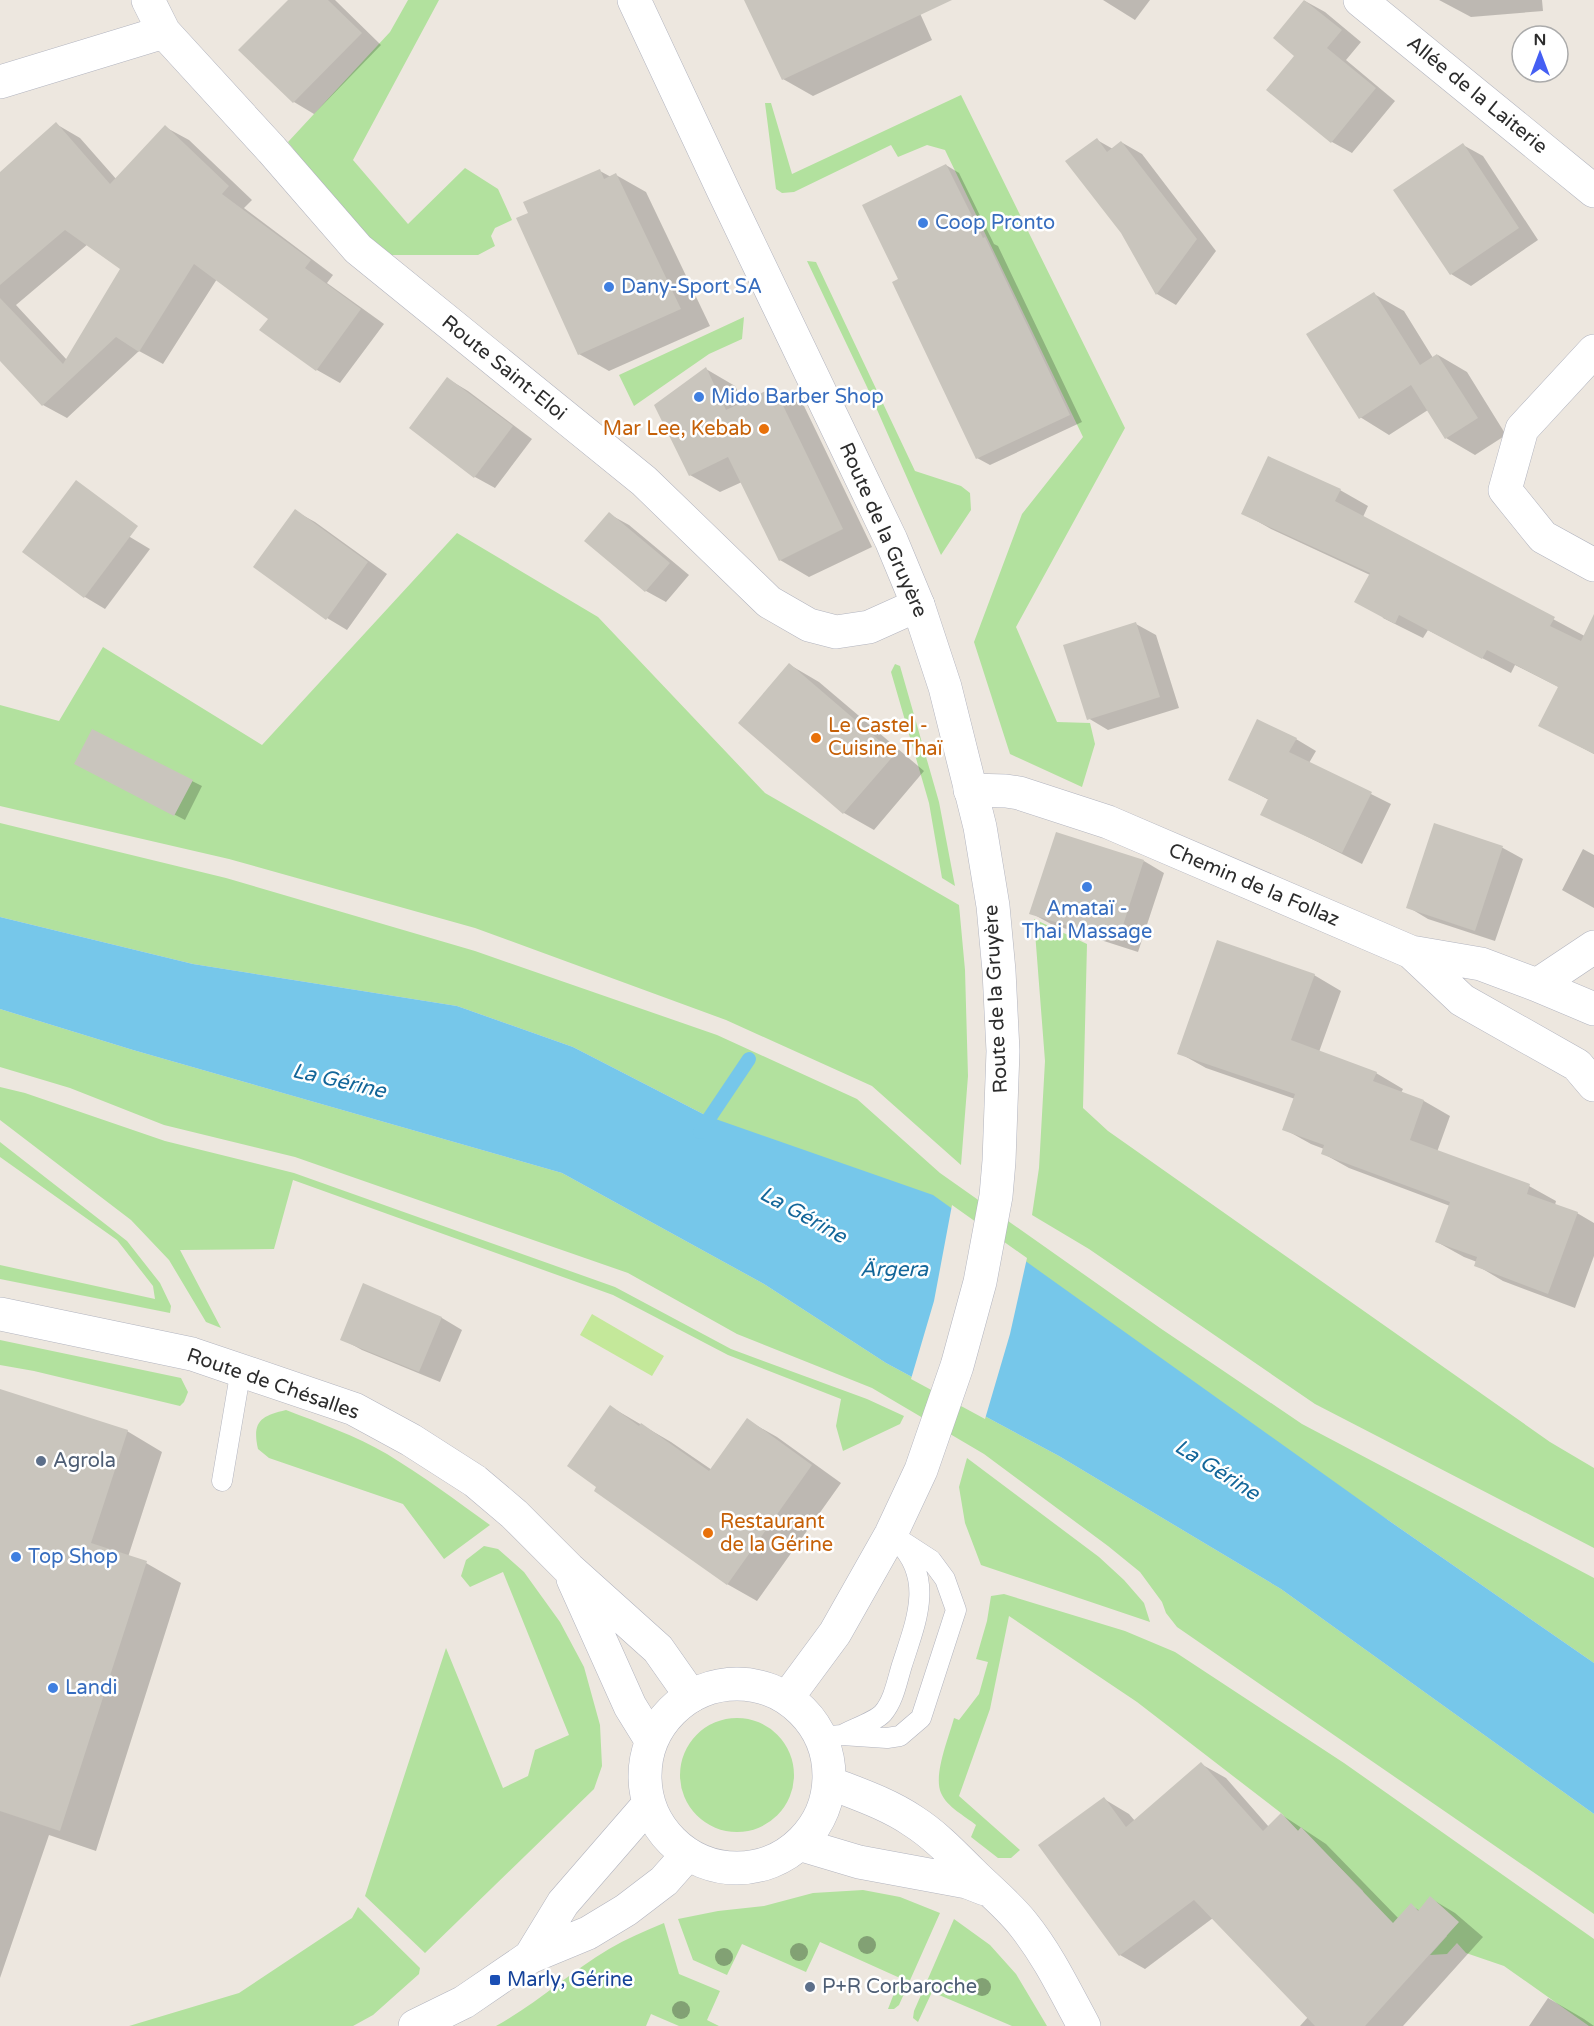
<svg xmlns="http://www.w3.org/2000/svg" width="1594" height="2026" viewBox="0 0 1594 2026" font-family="'Varela Round',sans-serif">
	<rect width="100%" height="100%" fill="#ede7df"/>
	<path fill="#b2e19e" d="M408,0H439L353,160L408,224L465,168L498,189L512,220L495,228L491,236L495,246L478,255H387L339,207L288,142L390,32Z
		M961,95L1125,428L1016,627L1057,722L1090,723L1095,744L1082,787L1010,754L974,642L1022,514L1083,437L945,150L927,145L898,157L891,145L794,192L782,193L776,189L765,103H771L792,174Z
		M807,261L816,262L915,471L961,486L970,493L971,510L941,555L867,387Z
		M744,317L742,339L709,354L634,406L619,375Z
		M457,533L598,617L765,793L959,905L965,970L968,1076L961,1165L872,1086L726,1020L475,928L229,859L0,806V705L59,721L103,647L262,745Z
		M895,664L900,666L939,802L955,886L942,878L929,803L891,672Z
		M0,823L226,878L475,951L717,1035L857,1099L940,1173L1160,1328L1302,1424L1594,1578V1663L1388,1520L707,1116L573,1047L457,1006L193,964L0,917Z
		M1034,919L1087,944L1083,1108L1108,1131L1550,1442L1594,1468V1548L1315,1404L1089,1249L1032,1215L1039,1168L1045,1061Z
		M0,1009L133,1050L562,1173L764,1284L886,1363L1059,1456L1281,1589L1594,1814V1914L1177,1627L1166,1613L1162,1602L1140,1572L1108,1546L984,1454L872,1388L737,1334L628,1273L295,1157L164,1125L70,1088L0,1067Z
		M0,1087L25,1093L165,1141L294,1173L615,1287L731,1349L867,1399L904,1416L900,1424L843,1451L836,1426L841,1399L728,1355L613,1295L293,1180L274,1249L180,1250L221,1328L206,1322L169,1260L131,1220L0,1120Z
		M0,1142L127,1241L160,1283L171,1306L170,1313L0,1279V1265L155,1299L153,1286L117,1240L0,1157Z
		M0,1340L181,1378L188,1392L184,1402L180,1406L34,1371L0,1365Z
		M286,1410C320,1423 356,1436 387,1454C423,1476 457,1501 490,1525L444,1559L403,1504L269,1458L258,1449C252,1422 260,1416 286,1410Z
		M967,1458L1099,1557L1124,1580L1144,1603L1150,1622L981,1565L965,1523L959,1487Z
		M484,1546L498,1549L524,1572L560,1622L584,1667L600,1725L602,1766L594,1789L425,1953L365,1896L446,1648L503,1788L528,1776L535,1750L569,1735L503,1572L470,1587L461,1576L466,1560Z
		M1004,1594L1125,1631L1175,1652L1344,1763L1594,1939V2026H1589L1504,1966L1466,1953L1457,1943L1447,1954L1430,1955L1447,1936L1411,1904L1372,1947L1363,1891L1301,1828L1298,1831L1281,1813L1137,1702L1009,1616L990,1709L959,1796L1020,1850L1011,1858H998L971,1837L976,1825C965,1816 947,1807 941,1793C933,1775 949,1737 954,1718L959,1720L979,1694L988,1662L976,1659L987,1621L991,1596Z
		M680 1775a57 57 0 1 1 114 0a57 57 0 1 1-114 0Z
		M863,1890L900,1897L940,1913L899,2005L894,2009H888L900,1978L820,1942L806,1972L742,1944L727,1975L693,1960L678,1919L718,1911L764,1906L813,1893Z
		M358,1907L420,1968L419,1974L373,2015L353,2026H129L239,1993L352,1918Z
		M954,1919L990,1945L1016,1974L1047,2026H1012L932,1992L918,2022L913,2018L914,2011Z
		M664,1923L679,1974L720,1991L707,2020L719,2026H679L651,2014L646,2026H496C536,2004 569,1973 609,1949C626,1939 645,1931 664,1923Z"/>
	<path fill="#c4e89a" d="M592,1314L664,1356L652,1376L580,1335Z"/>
	<path fill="#76c7ea" d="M0,917L193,964L457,1006L573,1047L707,1116L933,1195L1388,1520L1594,1663V1814L1281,1589L1059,1456L886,1363L764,1284L562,1173L133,1050L0,1009Z"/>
	<path fill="#ede7df" d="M952,1205L1027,1258L1010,1334L985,1419L911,1379L934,1301Z"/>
	<path fill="#0003" fill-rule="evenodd" d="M290,0H335L381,45L314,114L294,102L240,50Z
		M746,0H914L932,40L813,96L783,79Z
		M1103,0H1150L1135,20Z
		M1439,0H1542L1543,11L1471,17Z
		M1305,1L1325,12L1361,42L1346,60L1395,101L1352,153L1332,142L1297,56L1275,38Z
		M56,124L80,138L117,180L165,127L189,140L252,200L244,208L333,275L327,283L384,324L340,383L317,370L270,318L217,279L163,364L139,351L67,418L43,405L0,359V174ZM88,244L122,268L67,360L16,305Z
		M1097,140L1113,149L1121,142L1142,154L1216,251L1176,305L1157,294Z
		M1463,145L1483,156L1538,240L1471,286L1451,274Z
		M946,165L959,173L994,244L998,246L1082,422L990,465L977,458L900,279Z
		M600,171L611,177L616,175L646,192L710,326L609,371L579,354Z
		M1374,294L1404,311L1433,358L1438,355L1467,372L1506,435L1475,455L1446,438L1428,410L1389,435L1360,417Z
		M706,369L735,386L744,403L774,389L804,406L872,547L809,577L780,560L742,482L720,492L690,475Z
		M448,379L468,391L532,439L495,488L475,477Z
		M1340,490L1368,506L1363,517L1594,641V754L1540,725L1559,687L1515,665L1511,673L1428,630L1423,638L1383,618L1370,575L1271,529L1243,513Z
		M295,511L315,522L387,574L347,630L327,618Z
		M609,514L629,525L689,575L666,602L646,591L586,541Z
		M51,516L130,537L150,549L105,609L85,597L24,552Z
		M1136,624L1156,635L1179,708L1108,730L1088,718Z
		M790,665L819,682L924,771L874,830L844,813Z
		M1296,739L1316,751L1309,763L1391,804L1362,864L1262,814L1269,800L1230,779Z
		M86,769L192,781L202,786L185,820Z
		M1435,825L1503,848L1523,859L1495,941L1428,919L1408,907Z
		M1583,849L1594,855V908L1562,890Z
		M1144,861L1164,873L1138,952L1051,924L1031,913Z
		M1314,975L1341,991L1319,1052L1376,1073L1403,1089L1401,1093L1424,1101L1450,1116L1437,1152L1529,1186L1556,1201L1555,1205L1577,1213L1594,1223V1256L1575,1308L1503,1281L1476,1265L1477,1262L1464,1257L1437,1242L1450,1206L1349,1168L1322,1153L1324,1149L1311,1144L1284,1129L1295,1099L1206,1068L1179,1053Z
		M364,1285L442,1318L462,1330L440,1382L362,1350L342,1339Z
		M0,1391L127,1431L162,1452L128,1557L146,1563L181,1583L96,1851L49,1835L0,1978Z
		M611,1407L671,1442L712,1470L747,1420L777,1437L841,1483L757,1601L727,1584L598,1487Z
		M1201,1764L1226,1778L1269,1827L1282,1815L1326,1844L1399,1919L1411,1905L1420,1911L1430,1898L1455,1913L1483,1937L1403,2026H1300L1308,2017L1213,1918L1145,1969L1120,1955L1104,1799L1129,1814L1135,1821Z
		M1548,1998L1584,2019L1594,2026H1529Z"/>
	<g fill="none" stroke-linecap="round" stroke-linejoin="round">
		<path stroke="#76c7ea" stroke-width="14" d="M700,1132L749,1059"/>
	</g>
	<path fill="#c9c5bd" d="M288,0H328L362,33L293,103L238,50Z
		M744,0H952L782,80Z
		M1304,0L1342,30L1327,48L1376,88L1331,143L1266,90L1294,56L1273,38Z
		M56,122L110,184L165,125L229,186L222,194L311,260L305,268L361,309L316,371L259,330L268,319L194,264L139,352L116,337L42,406L0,361V298L63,364L120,269L65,230L0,285V172Z
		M1097,138L1107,152L1121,141L1197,239L1156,295L1121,233L1065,161Z
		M1463,143L1519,228L1450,275L1393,190Z
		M946,164L983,238L985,237L1070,415L976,459L892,282L898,279L862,205Z
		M600,169L604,179L616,173L681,309L578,355L516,218L528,213L523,202Z
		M1374,292L1420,365L1437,354L1478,418L1445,439L1411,385L1359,419L1306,334Z
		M706,367L726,410L774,387L843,529L779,561L728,457L689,476L654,405Z
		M447,377L513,426L474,478L409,428Z
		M1268,456L1341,489L1335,501L1555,617L1550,626L1581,641L1594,614V754L1538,726L1558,687L1487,650L1482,659L1399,615L1395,624L1354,602L1370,573L1241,514Z
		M76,480L138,526L84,598L22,552Z
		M295,509L368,562L326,620L253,567Z
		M609,512L670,563L645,592L584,541Z
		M1136,622L1160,697L1087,720L1063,645Z
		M789,663L895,754L843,814L738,723Z
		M1257,719L1297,738L1289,752L1372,792L1342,853L1260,815L1268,799L1228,780Z
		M92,729L193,780L174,816L74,764Z
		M1434,823L1503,846L1475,931L1406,908Z
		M1056,832L1144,860L1118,941L1029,914Z
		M1217,940L1315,974L1291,1040L1377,1072L1373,1081L1424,1100L1410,1140L1530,1184L1527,1194L1578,1212L1548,1294L1474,1266L1477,1257L1435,1242L1450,1202L1321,1154L1324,1145L1282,1130L1295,1094L1177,1054Z
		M363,1283L442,1317L419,1372L340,1340Z
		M0,1389L128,1430L91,1543L147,1561L60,1831L0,1811Z
		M610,1405L639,1426L641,1423L709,1471L747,1418L812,1465L727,1585L594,1491L596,1487L567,1466Z
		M1201,1762L1263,1831L1281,1813L1298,1831L1301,1827L1393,1923L1411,1903L1418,1911L1430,1896L1459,1922L1365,2026H1315L1194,1900L1119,1956L1038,1845L1104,1797L1126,1827Z"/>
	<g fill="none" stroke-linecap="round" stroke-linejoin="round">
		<defs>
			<path id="service" d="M222,1481L241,1369
				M842,1735C853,1729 876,1721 883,1713C894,1700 897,1681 902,1665C915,1624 935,1580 899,1543
				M820,1737L842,1735L887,1738L900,1736L921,1718L956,1610L945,1579L931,1560L891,1534"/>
			<path id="minor" d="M148,0L164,32L272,150L358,249L644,481L769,602L809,625L836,632L869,627L918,605
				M1360,0L1594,191
				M0,82L164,32
				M1594,351L1522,429L1505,490L1543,537L1594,565
				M970,790L1006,791L1019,793L1108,822L1411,952L1481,964L1537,985L1594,1009
				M1411,952L1462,1000L1577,1065L1594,1085
				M1537,985L1594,947"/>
			<path id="tertiary" d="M0,1314L192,1354L354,1409L411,1440L475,1481L514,1514L569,1569L658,1649L691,1696
				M573,1579L630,1706L651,1740
				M830,1783C858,1794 888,1804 913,1821C935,1835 953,1854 971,1872C989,1890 1008,1905 1023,1924C1048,1955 1065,1991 1084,2026
				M802,1845L859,1862L967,1882L985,1889"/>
			<path id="secondary" d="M634,0L724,192L891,540L918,605L945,687L980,827L993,906L999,971L1003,1051L999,1161L996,1196L980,1282L957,1366L921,1470L891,1534L835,1633L787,1698
				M645 1776a92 92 0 1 1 184 0a92 92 0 1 1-184 0Z
				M530,1957L563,1903L648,1805
				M415,2026L464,2002L530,1957L588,1933L626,1910L664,1881L687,1855"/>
		</defs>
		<use href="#service" stroke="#b2b4bf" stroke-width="21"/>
		<use href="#minor" stroke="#b2b4bf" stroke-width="34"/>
		<use href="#tertiary" stroke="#b2b4bf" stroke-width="34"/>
		<use href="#secondary" stroke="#b2b4bf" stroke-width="34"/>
		<use href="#service" stroke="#fff" stroke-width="20"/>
		<use href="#minor" stroke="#fff" stroke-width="33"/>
		<use href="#tertiary" stroke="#fff" stroke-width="33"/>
		<use href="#secondary" stroke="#fff" stroke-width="33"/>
	</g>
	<g fill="#82a174">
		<circle cx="867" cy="1945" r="9"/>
		<circle cx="799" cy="1952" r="9"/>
		<circle cx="724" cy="1957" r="9"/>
		<circle cx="982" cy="1987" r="9"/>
		<circle cx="681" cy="2010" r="9"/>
	</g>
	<g fill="#3f7fe0" stroke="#fff" stroke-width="2">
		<circle cx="923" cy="223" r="6"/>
		<circle cx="609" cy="287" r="6"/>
		<circle cx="699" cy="397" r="6"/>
		<circle cx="1087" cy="887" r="6"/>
		<circle cx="16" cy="1557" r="6"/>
		<circle cx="53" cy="1688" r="6"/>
	</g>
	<g fill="#e8710a" stroke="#fff" stroke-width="2">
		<circle cx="764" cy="429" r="6"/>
		<circle cx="816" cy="738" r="6"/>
		<circle cx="708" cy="1533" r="6"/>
	</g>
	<g fill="#5c6f8a" stroke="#fff" stroke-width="2">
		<circle cx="41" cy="1461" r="6"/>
		<circle cx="810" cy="1987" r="6"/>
	</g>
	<rect fill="#1a4fb4" stroke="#fff" stroke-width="2" x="489" y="1974" width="12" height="12" rx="3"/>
	<g text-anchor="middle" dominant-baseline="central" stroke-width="5" stroke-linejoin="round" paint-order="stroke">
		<g font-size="20" fill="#2c2c2c" stroke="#fff">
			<text transform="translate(1477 95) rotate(39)">Allée de la Laiterie</text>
			<text transform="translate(504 368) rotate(39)">Route Saint-Eloi</text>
			<text transform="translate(883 530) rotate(66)">Route de la Gruyère</text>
			<text transform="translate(1254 885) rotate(23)">Chemin de la Follaz</text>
			<text transform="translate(996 999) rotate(-93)">Route de la Gruyère</text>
			<text transform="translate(273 1384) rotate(19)">Route de Chésalles</text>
		</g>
		<g font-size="20" fill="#366cbe" stroke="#fff" text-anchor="start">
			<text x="935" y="223">Coop Pronto</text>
			<text x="621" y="287">Dany-Sport SA</text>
			<text x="711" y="397">Mido Barber Shop</text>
			<text x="1087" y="909" text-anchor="middle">Amataï -<tspan x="1087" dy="23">Thai Massage</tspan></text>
			<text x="28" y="1557">Top Shop</text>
			<text x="65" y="1688">Landi</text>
		</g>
		<g font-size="20" fill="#c56008" stroke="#fff" text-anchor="start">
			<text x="752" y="429" text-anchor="end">Mar Lee, Kebab</text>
			<text x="828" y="726">Le Castel -<tspan x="828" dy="23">Cuisine Thaï</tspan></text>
			<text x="720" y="1522">Restaurant<tspan x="720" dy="23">de la Gérine</tspan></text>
		</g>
		<g font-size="20" fill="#4e5e75" stroke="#fff" text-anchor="start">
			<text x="53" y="1461">Agrola</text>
			<text x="822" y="1987">P+R Corbaroche</text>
		</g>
		<g font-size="20" fill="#164399" stroke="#fff" text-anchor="start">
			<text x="507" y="1980">Marly, Gérine</text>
		</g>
		<g font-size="21" font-style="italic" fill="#136699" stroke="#fff">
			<text transform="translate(339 1081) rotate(13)">La Gérine</text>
			<text transform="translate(803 1215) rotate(29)">La Gérine</text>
			<text x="894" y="1269">Ärgera</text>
			<text transform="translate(1217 1470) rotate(32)">La Gérine</text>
		</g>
	</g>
	<g transform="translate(1540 54)"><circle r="28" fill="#ffffff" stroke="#ababab" stroke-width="1.5"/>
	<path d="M0-4.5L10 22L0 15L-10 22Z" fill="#455ff3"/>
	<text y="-9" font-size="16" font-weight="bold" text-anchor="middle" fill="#2c2c2c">N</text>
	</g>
</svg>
